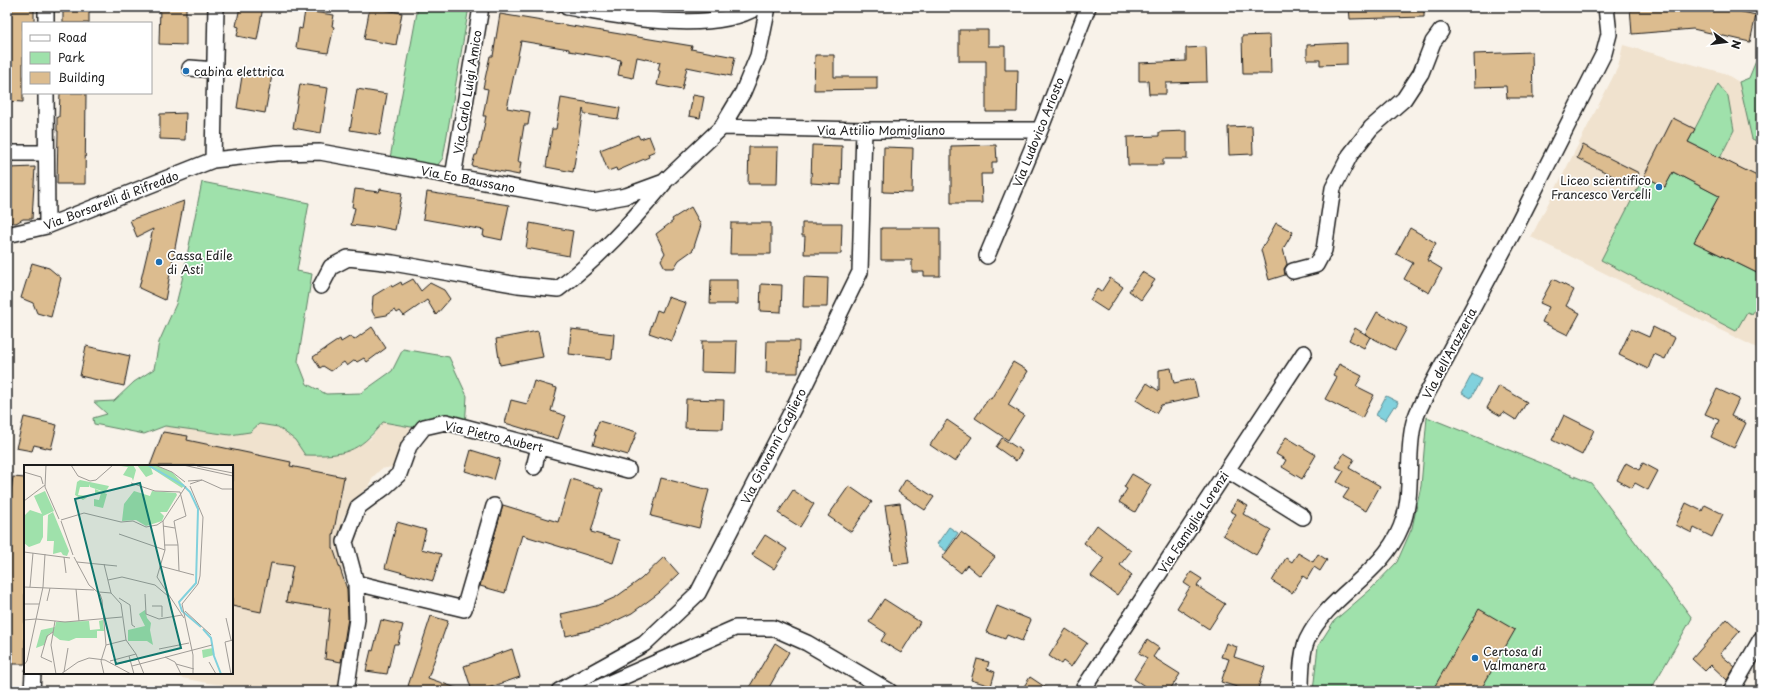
<svg xmlns="http://www.w3.org/2000/svg" width="1768" height="698" viewBox="0 0 1768 698" font-family="'Playpen Sans',sans-serif">
	<rect width="100%" height="100%" fill="#f8f2e9"/>
	<filter id="ink" filterUnits="userSpaceOnUse"><feTurbulence type="fractalNoise" baseFrequency=".025" numOctaves="2"/><feDisplacementMap in="SourceGraphic" scale="8" xChannelSelector="R" yChannelSelector="G"/><feConvolveMatrix kernelMatrix="1 2 1 2 8 2 1 2 1" color-interpolation-filters="sRGB"/></filter>
	<g filter="url(#ink)">
		<path fill="#f0e2ce" d="M1623,45L1724,73L1739,82L1749,78L1761,49V350L1531,237L1618,67Z
			M383,422L411,427L392,467L381,469L372,478L370,485L358,496L343,517L340,544L344,561L343,579L351,596L343,662L337,691H271L207,683L158,673H232V466H150L165,426L230,435L250,432L259,424L278,427L295,440L305,455L370,439Z"/>
		<path fill="#9fe1ab" stroke="#5e7e64" d="M418,7H469L443,158L437,166L390,158Z
			M1761,49V103L1756,112L1761,114V143L1752,139L1739,82L1749,78Z
			M1718,84L1728,96L1734,130L1720,158L1688,142Z
			M1673,172L1719,196L1694,242L1761,275V301L1752,314L1747,312L1736,331L1601,260L1644,176L1665,187Z
			M202,182L309,203L297,271L312,274L298,361L307,384L326,394L361,393L392,371L403,349L449,357L467,396L465,427H411L383,422C358,453 344,456 305,455L295,440L278,427L259,424L250,432L230,435L165,426L144,434L94,424L93,418L107,414L94,402L114,401L134,382L154,369L159,342L176,304L182,280Z
			M1427,417L1591,483L1692,618L1650,691H1313L1318,646L1334,621L1370,590L1397,562L1412,528L1421,486Z"/>
		<path fill="#81d1dd" stroke="#598990" d="M1472,374L1481,379L1471,398L1462,393Z
			M1386,396L1398,402L1396,407L1394,406L1385,420L1376,415Z
			M949,527L958,533L946,551L937,544Z"/>
		<path fill="#dcbc8f" stroke="#1c1c1c" d="M8,7H34V23H23V102L7,101Z
			M63,7H89V23H63Z
			M160,7H186V45L159,44Z
			M240,7H263L257,40L237,36L239,27L236,26Z
			M370,7L402,13L396,45L364,39Z
			M1349,7H1424V17L1350,19Z
			M1630,7H1720L1756,15L1750,42L1693,29L1632,34Z
			M305,11L334,15L332,26L334,27L328,53L296,48L299,28L302,29Z
			M500,14L692,46L691,49L735,57L731,76L687,67L682,90L657,85L660,71L658,70L660,62L637,57L633,78L618,75L621,60L569,51V49L521,41L507,108L530,112L528,125H524L518,162H521L519,175L472,166L475,155H477L480,143H481L486,116H483L488,89L483,88L490,56H493Z
			M959,30H988V46H1005V70H1018L1017,112H986V61H959Z
			M1270,35L1271,74H1243L1242,36Z
			M1347,43V64L1320,65V60H1307V45Z
			M1206,47L1207,82L1166,83V94H1149L1148,81H1139V63L1186,61V48Z
			M1532,52L1533,98H1507L1506,86L1475,87L1474,54Z
			M815,55H834V77H877V89L814,90Z
			M243,70L272,75L265,113L237,108Z
			M300,84L328,88L321,133L293,128Z
			M357,89L387,94L380,135L350,130Z
			M60,93H86L85,184H57L58,131H57V117H59Z
			M693,95L704,97L700,118L689,116Z
			M561,98L620,108L618,119L585,114L583,109L573,172L546,167L552,129H556Z
			M186,113L185,140L160,139V114Z
			M1673,118L1695,129L1688,142L1761,178V275L1694,242L1719,196L1673,172L1665,187L1644,176Z
			M1252,126L1253,154L1229,155L1228,127Z
			M1187,131V159H1163V165H1128L1127,137L1159,136V132Z
			M638,135L640,139L649,136L655,151L648,154L649,157L617,171L616,168L608,171L600,150Z
			M812,145L842,146L841,185L811,183Z
			M996,145L997,162H992V174H981L982,203H951V146Z
			M1583,145L1639,173L1633,186L1577,158Z
			M749,147H778L777,184H748Z
			M884,147L913,148L912,193L883,192Z
			M35,167L32,219H23L16,223L7,222L9,168Z
			M355,189L379,192L380,189L402,193L395,230L375,226L373,228L351,225L355,208L352,207Z
			M427,192L509,205L502,240L483,236L484,230L423,219Z
			M184,201L165,300L139,288L153,229L137,237L130,220Z
			M691,207L701,225L693,250L679,260L674,268H665L661,260L665,253L656,234L673,221L672,219Z
			M530,223L573,231L569,256L526,248Z
			M731,223H771V254H730Z
			M802,223H842L841,254H804L805,236H802Z
			M1276,223L1293,232L1283,249L1287,264L1284,269L1285,275L1269,280L1261,250Z
			M881,228H940V276H924V272H912V260H881Z
			M1410,228L1436,243L1427,260L1442,269L1429,293L1404,279L1413,263L1396,254Z
			M32,263L49,268L61,278L51,317L37,313L33,303L21,298Z
			M1142,272L1155,280L1141,300L1129,291Z
			M804,277L828,278L827,307H803Z
			M1110,278L1123,287L1107,311L1090,300L1097,289L1101,292Z
			M413,279L421,291L430,283L444,290L450,299L436,315L427,300L404,316L400,311L397,313L395,310L387,315L375,317L372,311L373,296L391,285L392,287L401,282L402,285Z
			M1553,279L1574,290L1566,306L1580,313L1568,335L1542,322L1549,307L1540,303Z
			M711,280H738V304H710Z
			M761,284L782,285L781,312L760,311Z
			M668,297L686,303L672,341L649,333L657,310L662,312Z
			M1377,312L1407,328L1395,350L1365,334Z
			M372,327L386,348L367,362L364,358L357,362L355,360L347,366L344,362L331,371L323,366L320,368L313,357L340,339L341,342L351,336L354,340Z
			M1653,327L1675,338L1665,359L1654,354L1648,369L1619,355L1631,329L1649,337Z
			M1355,328L1370,337L1364,348L1349,340Z
			M571,329L614,334L612,359L569,354Z
			M538,331L543,357L500,365L496,339Z
			M702,341H737L736,373L701,372Z
			M767,341H799L798,373H766Z
			M86,346L130,356L124,386L80,376Z
			M1013,362L1028,371L1008,405L1024,415L1008,440L975,418L989,398L991,399Z
			M1339,364L1362,376L1356,386L1374,395L1362,418L1325,399L1337,377L1333,375Z
			M1171,368L1174,383L1194,379L1198,397L1161,405L1156,413L1136,400L1147,383L1159,391V370Z
			M534,381L557,388L551,411L566,416L558,439L505,423L511,400L527,404Z
			M1499,386L1527,402L1516,420L1503,412L1501,416L1487,408Z
			M1717,389L1739,399L1731,416L1746,423L1734,448L1711,437L1719,420L1705,414Z
			M686,399L724,400L723,429L685,428Z
			M1564,415L1594,430L1582,455L1552,440Z
			M24,417L57,425L51,449L34,445L32,451L16,448Z
			M947,420L972,437L955,462L930,445Z
			M599,421L637,432L628,455L593,445L596,435H594Z
			M163,432L188,436L187,440L291,462L290,466L344,477L333,536V548L347,589L348,618L341,662L325,659L330,609L286,602L293,566L271,563L261,612L232,606V466H150Z
			M1286,437L1316,455L1302,479L1282,467L1286,460L1276,454Z
			M1002,438L1022,451L1016,461L996,447Z
			M471,450L500,459L494,480L465,471Z
			M1344,453L1354,459L1349,468L1380,486L1366,511L1343,498L1349,489L1337,482L1344,471L1336,467Z
			M1626,463L1639,470L1643,463L1658,471L1648,490L1635,483L1632,488L1617,480Z
			M1132,474L1151,485L1135,512L1119,502L1127,489L1124,487Z
			M13,477L25,478V664H7V520Z
			M661,478L709,490L699,528L651,516Z
			M571,479L603,489L591,532L620,540L613,563L522,535L505,593L480,586L503,505L558,522Z
			M906,479L934,497L925,510L898,492Z
			M849,486L872,502L851,532L828,516Z
			M793,490L814,504L800,527L778,513Z
			M1237,500L1248,506L1243,514L1271,530L1256,555L1223,535L1236,514L1230,511Z
			M900,503L909,563L894,565L885,505Z
			M1686,503L1702,511L1705,505L1723,514L1712,537L1694,528L1692,533L1676,525Z
			M397,522L426,530L421,549L441,554L433,581L385,568Z
			M1097,525L1131,551L1120,565L1132,575L1117,595L1091,576L1104,559L1084,543Z
			M961,532L995,557L980,576L967,565L961,573L942,558Z
			M765,535L787,549L774,569L752,555Z
			M1298,553L1313,562L1318,554L1327,560L1320,571L1314,567L1307,579L1303,576L1292,593L1272,581L1286,558L1292,562Z
			M664,557L679,574L659,593L632,613L603,627L566,636L561,614L596,606L616,597L641,579Z
			M1191,572L1202,579L1197,586L1225,604L1209,629L1177,608L1190,587L1184,583Z
			M884,599L920,622L901,653L881,641L886,633L869,622Z
			M997,606L1031,620L1022,641L1007,635L1005,639L986,632Z
			M1479,609L1515,630L1480,691H1432Z
			M431,616L448,621L428,678L459,689V691H421L408,686Z
			M1727,619L1740,631L1720,654L1735,667L1727,680L1711,665L1705,671L1692,659Z
			M381,620L403,625L398,644H394L387,674L366,671L371,650L373,651Z
			M1066,629L1087,643L1071,667L1063,661L1061,664L1049,656Z
			M1147,640L1159,648L1153,657L1180,674L1169,691H1152L1134,679L1147,658L1139,653Z
			M775,643L789,652L767,691H747Z
			M1226,643L1237,647L1234,657L1265,667L1257,691H1249L1221,682L1229,659L1221,657Z
			M512,649L520,677L479,691H472L464,666Z
			M977,659L989,662L987,669L995,672L991,686L971,680Z
			M1030,677L1051,691H1021Z"/>
		<g fill="none" stroke-linecap="round" stroke-linejoin="round">
			<defs>
				<path id="minor" d="M46,7V23
					M216,7L213,160L277,153L320,152L593,202L626,196L664,182L722,127L743,92L758,56L768,7
					M567,7C619,16 711,35 757,7
					M190,68L215,70
					M46,93L47,226
					M722,127L864,130H1040
					M7,153H46
					M453,177L481,7
					M7,235L47,226L213,160
					M987,256L1040,130L1088,7
					M1293,271L1316,265L1324,250L1333,188L1350,155L1371,128L1404,99L1421,73L1433,42L1441,31
					M321,286L331,267L348,258L393,263L518,285L558,289C598,259 632,222 664,183
					M534,467L539,447
					M1227,470L1303,517
					M356,583L464,609L494,506
					M32,691L33,673
					M346,691L357,619L356,583L345,542L358,507L385,487L399,474L409,446L424,427L446,422L628,470
					M559,691L644,644L698,593L796,403L860,272L864,130
					M591,691L735,628H773L807,643L889,691
					M1082,691L1304,353
					M1301,691C1301,677 1301,653 1307,640C1328,595 1382,575 1401,527C1415,494 1405,456 1414,422C1416,416 1419,409 1422,403L1518,223L1604,53L1609,34L1606,7
					M1731,691L1761,639"/>
			</defs>
			<use href="#minor" stroke="#1c1c1c" stroke-width="18"/>
			<use href="#minor" stroke="#fff" stroke-width="15"/>
		</g>
	</g>
	<g fill="#1f6fb2" stroke="#fff" stroke-width="1.5">
		<circle cx="186" cy="71" r="4"/>
		<circle cx="1659" cy="187" r="4"/>
		<circle cx="159" cy="262" r="4"/>
		<circle cx="1475" cy="658" r="4"/>
	</g>
	<g text-anchor="middle" dominant-baseline="central" stroke-width="3.5" stroke-linejoin="round" paint-order="stroke">
		<g font-size="12" fill="#1c1c1c" stroke="#fff" text-anchor="start">
			<text x="194" y="71">cabina elettrica</text>
			<text x="1651" y="180" text-anchor="end">Liceo scientifico<tspan x="1651" dy="14">Francesco Vercelli</tspan></text>
			<text x="167" y="255">Cassa Edile<tspan x="167" dy="14">di Asti</tspan></text>
			<text x="1483" y="651">Certosa di<tspan x="1483" dy="14">Valmanera</tspan></text>
		</g>
		<g font-size="12" fill="#1c1c1c" stroke="#fff">
			<text transform="translate(467 92) rotate(-81)">Via Carlo Luigi Amico</text>
			<text x="881" y="130">Via Attilio Momigliano</text>
			<text transform="translate(1038 132) rotate(-68)">Via Ludovico Ariosto</text>
			<text transform="translate(468 179) rotate(11)">Via Eo Baussano</text>
			<text transform="translate(111 200) rotate(-21)">Via Borsarelli di Rifreddo</text>
			<text transform="translate(1449 353) rotate(-62)">Via dell'Arazzeria</text>
			<text transform="translate(494 436) rotate(13)">Via Pietro Aubert</text>
			<text transform="translate(773 446) rotate(-63)">Via Giovanni Cagliero</text>
			<text transform="translate(1193 522) rotate(-57)">Via Famiglia Lorenzi</text>
		</g>
	</g>
	<g transform="translate(24 465)">
		<rect width="209" height="209" fill="#f8f2e9"/>
		<path d="M90,0H109L112,5L109,16L108,13L99,10L104,2ZM113,0H131L148,7L160,20L158,23L127,3L129,9L122,12ZM56,15L85,21L84,23L81,27L66,22V19L65,22H56L54,30L65,31L59,35L51,30L53,17ZM71,24L83,29L79,43L70,41V34L75,35L77,28L71,29ZM21,26L30,46L19,51V72L16,78L5,82L0,78V51L6,45L18,49L10,31ZM110,26L126,31L128,26L152,28L153,30L143,47H136L140,51L138,56L122,61L112,55L98,56L100,39ZM29,47L45,86L43,91L39,90L37,87L29,89L30,76H23L24,50ZM121,145L123,153L127,158L126,165L129,180L123,176H104V165L121,161L115,149ZM79,155L80,166H73V173H52L45,176L36,175L29,170V167L25,169L20,180L12,183L17,165L31,162L32,157L65,156L66,165L76,164L75,156ZM189,183L190,190L179,193L178,185Z" fill="#9fe1ab"/>
		<path fill="none" stroke="#81d1dd" stroke-width="2" d="M124,0L159,20L166,27L174,44L172,118L155,137L158,146L177,162M179,164L187,173L190,191L197,209"/>
		<path fill="none" stroke="#a09c97" stroke-width="1" d="M22,0L21,22L35,54M47,0L54,11L66,16L72,15L89,0M131,0L148,7L161,17M159,0L209,11M173,1L209,8M0,7L17,12L19,19M178,15L198,24H209M164,16L178,15L166,19M107,18L131,26L156,27L162,51L150,56L154,80L155,106M166,21L179,52L176,111L174,119L158,139L169,190V209M0,36L21,20M37,55L60,48L97,57L109,56L122,62L133,60L139,56L162,21M37,56L49,90M139,56L141,85L133,112L160,153M139,61L151,63M95,69L141,85M140,80H154M0,87L46,93M40,92L42,108M50,92L65,120L76,129L78,135L82,180L77,196L80,209M53,97L93,101M80,99L87,128M136,101L170,110M84,115L98,112L131,120L144,131M0,122L70,125M6,122L9,88M52,124L55,156M75,127L87,128L97,139L102,175L82,180M121,129L122,149L135,154L158,150M95,133L106,140L108,160L111,162M23,136L26,123M0,139H15M128,141H138V152M161,146L187,170M202,153L207,175M12,154L41,157L98,152M0,155L12,154M31,156L27,180L32,209M102,175L112,189L120,209M135,184L165,178M105,191L110,209M141,192L151,197L157,209M86,196L112,189M28,197L17,192L23,171L29,167M185,197L192,209M92,199L106,196M152,199L170,204M0,200L3,196L19,122L21,89M108,201L188,180M40,207L44,183M37,209L54,197L65,193L81,195L107,209M207,209L201,177L209,175"/>
		<path fill="#0f766e" fill-opacity="0.15" stroke="#0f766e" stroke-width="2" d="M116,18L157,183L92,199L51,34Z"/>
		<rect width="209" height="209" fill="none" stroke="#1c1c1c" stroke-width="2"/>
	</g>
	<rect width="1768" height="698" fill="none" stroke="#fff" stroke-width="24"/>
	<rect x="12" y="12" width="1744" height="674" fill="none" stroke="#1c1c1c" stroke-width="1.5" filter="url(#ink)"/>
	<rect x="22" y="22" width="130" height="72" fill="#ffffff" stroke="#a4a4a4"/>
	<rect x="30" y="35" width="20" height="6" fill="#ffffff" stroke="#a4a4a4"/>
	<text x="58" y="42" font-size="12" fill="#1c1c1c">Road</text>
	<rect x="30" y="52" width="20" height="12" fill="#9fe1ab" stroke="#a4a4a4"/>
	<text x="58" y="62" font-size="12" fill="#1c1c1c">Park</text>
	<rect x="30" y="72" width="20" height="12" fill="#dcbc8f" stroke="#a4a4a4"/>
	<text x="58" y="82" font-size="12" fill="#1c1c1c">Building</text>
	<g transform="translate(1726 42) rotate(104)" stroke="#ffffff" stroke-width="3" paint-order="stroke">
	<path d="M0-3L7 15L0 10L-7 15Z" fill="#1c1c1c"/>
	<text y="-6" font-size="11" font-weight="bold" text-anchor="middle" fill="#1c1c1c">N</text>
	</g>
</svg>
